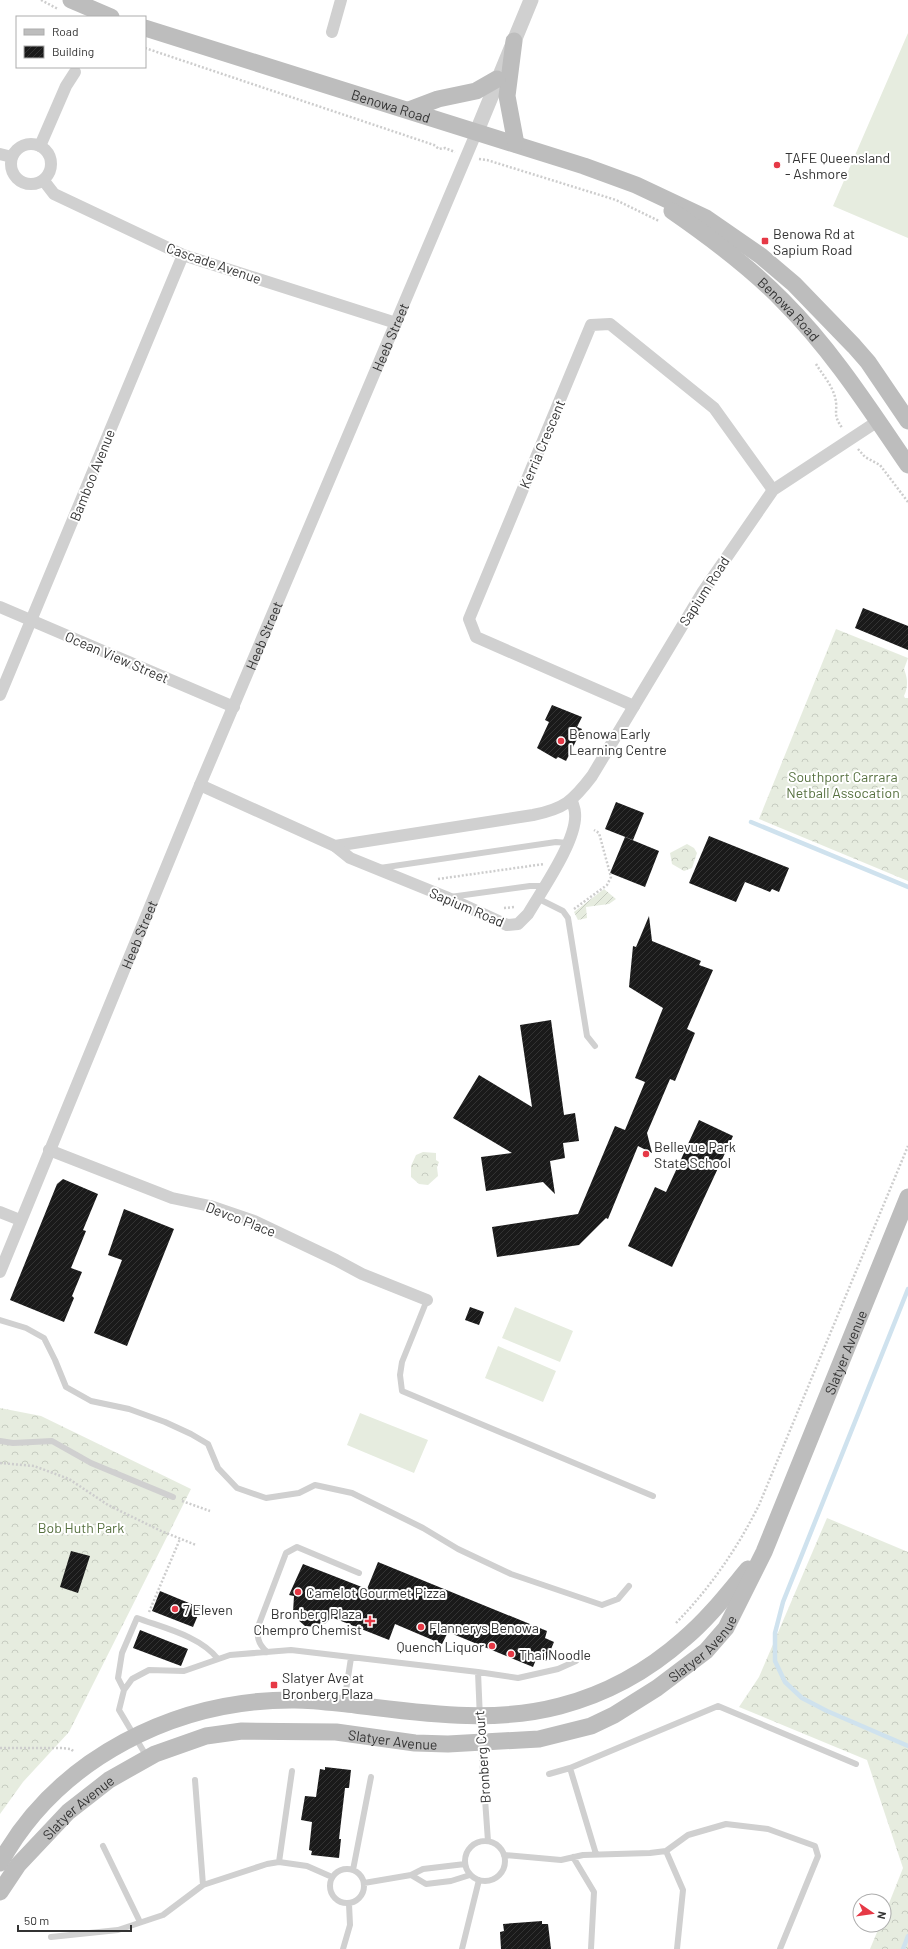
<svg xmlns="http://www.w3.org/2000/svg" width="908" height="1949" viewBox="0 0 908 1949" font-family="Barlow,sans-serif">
	<defs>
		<pattern id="forest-crowns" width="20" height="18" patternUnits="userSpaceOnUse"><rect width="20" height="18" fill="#e6ecdf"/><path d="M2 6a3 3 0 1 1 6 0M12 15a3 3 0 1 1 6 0" fill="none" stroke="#c6cbc0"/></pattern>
		<pattern id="garden-furrows" width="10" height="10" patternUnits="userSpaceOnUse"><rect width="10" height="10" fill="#e6ecdf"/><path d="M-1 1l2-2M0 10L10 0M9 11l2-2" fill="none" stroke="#c6cbc0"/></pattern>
		<pattern id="building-hatch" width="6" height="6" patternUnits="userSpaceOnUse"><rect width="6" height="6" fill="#1a1a1a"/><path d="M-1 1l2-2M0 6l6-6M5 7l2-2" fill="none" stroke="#333"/></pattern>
	</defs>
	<rect width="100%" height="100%" fill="#fff"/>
	<path fill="#e6ecdf" d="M908,33V238L833,206Z
		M515,1307L573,1331L560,1362L502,1338Z
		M498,1346L556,1371L543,1402L485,1378Z
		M360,1413L428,1440L414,1473L347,1445Z"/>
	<path fill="url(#forest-crowns)" d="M836,629L908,658L904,669C908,679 908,687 904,696L905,698H908V881L759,819Z
		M687,844L694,848L697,853L692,868L684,871L672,864L670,853Z
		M423,1152L436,1153V1160L439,1162L437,1167L438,1176L428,1185L419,1184L411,1177V1166L416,1155Z
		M0,1408L41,1416L191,1489L69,1732L23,1782L0,1814Z
		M827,1518L908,1552V1949H870L880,1925H884V1916L903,1868L867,1760L739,1707L759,1677Z"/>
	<path fill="url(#garden-furrows)" d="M604,889L616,899L609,904L586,907L587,918L578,920L574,912Z"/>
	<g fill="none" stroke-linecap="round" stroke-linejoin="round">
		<path stroke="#cfe2ee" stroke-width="4.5" d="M751,822L908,887
			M908,1289L783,1602L775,1633V1661L785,1682L802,1698L827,1711L908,1746
			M903,1949L908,1936"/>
	</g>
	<path fill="url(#building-hatch)" d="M863,608L908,626V650L855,628Z
		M552,705L582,717L577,727L582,729L566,761L558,757L556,759L537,748L549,722L545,720Z
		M616,802L644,813L633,840L605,829Z
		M709,836L789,868L779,892L772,889L770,892L745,882L736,902L689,883Z
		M625,837L659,851L645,887L610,873Z
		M649,916L652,941L701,961L699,965L713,970L687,1029L695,1033L675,1081L670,1079L647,1133L652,1153L638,1146L608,1219L606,1218L579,1245L497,1257L492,1227L578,1214L615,1126L625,1130L645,1082L635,1078L663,1008L629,987L633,946L636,947Z
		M551,1020L564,1115L575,1113L579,1141L563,1143L565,1158L550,1161L555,1194L543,1182L486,1191L481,1157L512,1153L453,1118L479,1075L532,1107L520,1025Z
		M699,1120L733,1136L672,1267L628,1246L655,1187L666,1192Z
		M63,1179L98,1194L83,1230L86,1231L71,1268L82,1272L72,1296L74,1298L64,1322L10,1300L57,1184Z
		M124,1209L174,1229L127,1346L94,1333L122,1260L108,1255Z
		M470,1307L484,1312L479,1325L465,1320Z
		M71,1551L90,1556L78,1593L60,1587Z
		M378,1562L547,1631L545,1638L554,1642L546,1661L537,1657L533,1667L448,1632L442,1644L395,1624L389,1640L331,1617L326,1623L317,1627L305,1626L296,1618L293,1612L294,1596L289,1595L303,1564L367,1589Z
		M160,1591L201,1608L193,1627L152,1611Z
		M140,1630L188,1649L181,1666L133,1648Z
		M325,1767L351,1770L349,1788H345L339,1839H341L339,1858L311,1855L312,1851L309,1850L312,1822L301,1820L305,1796L316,1797L320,1769L325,1770Z
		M542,1921V1924H548L551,1949H501L500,1932L504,1931L503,1924Z"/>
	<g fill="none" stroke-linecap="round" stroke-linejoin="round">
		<path stroke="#cdcdcd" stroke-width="2.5" stroke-dasharray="2 2" stroke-linecap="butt" d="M41,0L58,9
			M145,48L434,145L439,149L445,148L455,152
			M479,159L487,160L616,200L659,221
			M816,364C822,374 832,385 835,397C839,412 831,413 843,429
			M858,449L865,457L880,465L908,502
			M438,879L544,864
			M504,908L515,907
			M574,909L607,885L611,877L599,833L594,830
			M0,1463L34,1466L69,1479L108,1505L159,1530L196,1545
			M182,1501L210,1511
			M149,1612L180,1539
			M676,1623C710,1588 737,1549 759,1505L908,1146
			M0,1748H61L71,1749L73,1751"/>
		<path stroke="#d0d0d0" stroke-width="6" d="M380,868L556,842L568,843
			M450,897L530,886H544
			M537,898L563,911L568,918L587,1036L595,1046
			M427,1300L402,1362L400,1375L402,1391L653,1496
			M0,1320L26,1328L44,1338L55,1360L66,1387L91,1401L129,1409L165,1422L191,1434L208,1444L218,1468L237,1488L266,1498L299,1493L315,1485L352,1493L423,1528L458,1549L511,1574L602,1605L618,1599L629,1586
			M0,1441L13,1443L52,1441L91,1463L173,1497
			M267,1652C258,1644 256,1636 259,1624L286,1553L297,1547L359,1573
			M478,1672L481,1743L488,1841
			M124,1690L118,1678L122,1653L137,1618C164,1628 200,1636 218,1659
			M344,1703L351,1658
			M147,1757L119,1710L124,1690L132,1679L149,1670L184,1671L230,1655L291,1650L478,1672L518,1678L558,1669L576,1661
			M570,1768L718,1706L856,1764
			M549,1774L570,1768L596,1854
			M195,1780L203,1885
			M465 1861a20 20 0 1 1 40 0a20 20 0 1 1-40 0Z
			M103,1846L140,1922
			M666,1851L683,1890L677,1949
			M504,1855L561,1860L583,1855L650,1853L666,1851L688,1835L726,1824L768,1829L815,1846L818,1856L780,1949
			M573,1857L594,1892L591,1949
			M279,1862L292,1771
			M330 1886a17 17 0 1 1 34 0a17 17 0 1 1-34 0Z
			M353,1870L371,1777
			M411,1875L426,1884L451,1881L470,1875
			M364,1883L411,1875L423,1869L465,1864
			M51,1937L118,1930L163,1915L203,1885L267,1864L279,1862L307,1866L332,1877
			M343,1949L350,1925L349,1904
			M462,1949L479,1880"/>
		<g stroke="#d0d0d0" stroke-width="12">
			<path d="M332,32L341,0"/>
			<circle cx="31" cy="164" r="20"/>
			<path d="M40,146L66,86L75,72"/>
			<path d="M0,154L12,157"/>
			<path d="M44,181L54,194L183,255L396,323"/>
			<path d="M0,607L234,707"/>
			<path d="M0,695L183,255"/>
			<path d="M634,706L476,637L469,619L591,325L610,324L714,408L773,490"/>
			<path d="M200,785L335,846L533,815C564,809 573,801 592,776L702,593L773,490L878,421"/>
			<path d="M335,846L350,858L446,897L507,925L518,924L528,914C542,890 578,839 575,813C575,809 573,805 572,801"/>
			<path d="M49,1150L172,1198L210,1206L254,1221L336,1260L362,1274L427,1300"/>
			<path d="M0,1212L20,1220"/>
			<path id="s1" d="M0,1272L200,785L477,131"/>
		</g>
		<path stroke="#d0d0d0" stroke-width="15" d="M477,131L531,0"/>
		<g stroke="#bdbdbd" stroke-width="17">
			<path d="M71,0L111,17"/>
			<path id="s2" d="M145,28L584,166L636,185L706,218L761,256L794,284L854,346L868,362L908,421"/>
			<path d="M514,41L507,96L516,144"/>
			<path d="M409,110L438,99L476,91L497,79"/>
			<path id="s3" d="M672,211C711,238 750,267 783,301C832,350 869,408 908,465"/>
			<path d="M0,1863C58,1758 176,1699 295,1700C314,1700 335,1703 355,1705C423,1713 492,1724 560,1706C606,1694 649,1670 684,1639C708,1619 728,1593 748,1569"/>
			<path id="s4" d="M0,1892L18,1865L68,1812L109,1780L155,1754L206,1736L242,1731L336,1732L415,1743L448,1744L539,1739L591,1726L614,1715L657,1688L706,1651L726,1628L764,1552L908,1197"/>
		</g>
	</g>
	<g fill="#e63946" stroke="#fff" stroke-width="1.5">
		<circle cx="777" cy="165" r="4"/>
		<rect x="761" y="237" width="8" height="8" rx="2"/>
		<circle cx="561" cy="741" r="4"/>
		<circle cx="646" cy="1154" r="4"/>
		<circle cx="298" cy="1592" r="4"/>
		<circle cx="175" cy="1609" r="4"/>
		<path d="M368 1615h4v4h4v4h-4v4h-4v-4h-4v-4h4z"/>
		<circle cx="421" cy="1627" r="4"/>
		<circle cx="492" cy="1646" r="4"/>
		<circle cx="511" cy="1654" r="4"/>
		<rect x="270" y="1681" width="8" height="8" rx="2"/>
	</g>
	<g text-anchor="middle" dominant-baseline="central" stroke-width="4" stroke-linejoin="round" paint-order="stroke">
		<g font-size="14" fill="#333" stroke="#fff">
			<text stroke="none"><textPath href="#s2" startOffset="258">Benowa Road</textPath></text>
			<text transform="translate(214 263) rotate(19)">Cascade Avenue</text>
			<text stroke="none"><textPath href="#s3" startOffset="153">Benowa Road</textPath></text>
			<text stroke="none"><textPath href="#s1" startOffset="1013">Heeb Street</textPath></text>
			<text transform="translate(542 444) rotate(-67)">Kerria Crescent</text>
			<text transform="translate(92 475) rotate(-68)">Bamboo Avenue</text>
			<text transform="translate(704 591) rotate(-57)">Sapium Road</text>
			<text stroke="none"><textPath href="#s1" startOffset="689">Heeb Street</textPath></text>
			<text transform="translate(117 657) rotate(23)">Ocean View Street</text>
			<text transform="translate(467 907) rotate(23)">Sapium Road</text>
			<text stroke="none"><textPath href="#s1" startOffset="365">Heeb Street</textPath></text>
			<text transform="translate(241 1219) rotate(21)">Devco Place</text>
			<text stroke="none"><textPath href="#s4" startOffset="1121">Slatyer Avenue</textPath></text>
			<text stroke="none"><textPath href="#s4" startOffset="789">Slatyer Avenue</textPath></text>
			<text stroke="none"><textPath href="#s4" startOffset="452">Slatyer Avenue</textPath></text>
			<text transform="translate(482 1757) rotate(-94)">Bronberg Court</text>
			<text stroke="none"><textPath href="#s4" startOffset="116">Slatyer Avenue</textPath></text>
		</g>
		<g font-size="14" fill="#333" stroke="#fff" text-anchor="start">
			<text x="785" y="157">TAFE Queensland<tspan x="785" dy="16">- Ashmore</tspan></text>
			<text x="773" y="233">Benowa Rd at<tspan x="773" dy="16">Sapium Road</tspan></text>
			<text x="569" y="733">Benowa Early<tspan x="569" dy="16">Learning Centre</tspan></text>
			<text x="654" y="1146">Bellevue Park<tspan x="654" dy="16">State School</tspan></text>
			<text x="306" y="1592">Camelot Gourmet Pizza</text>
			<text x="183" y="1609">7 Eleven</text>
			<text x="362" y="1613" text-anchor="end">Bronberg Plaza<tspan x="362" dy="16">Chempro Chemist</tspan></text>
			<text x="429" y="1627">Flannerys Benowa</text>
			<text x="484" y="1646" text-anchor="end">Quench Liquor</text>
			<text x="519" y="1654">Thai Noodle</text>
			<text x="282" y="1677">Slatyer Ave at<tspan x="282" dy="16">Bronberg Plaza</tspan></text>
		</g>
		<g font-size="14" fill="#56703f" stroke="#fff">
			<text x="843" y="776">Southport Carrara<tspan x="843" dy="16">Netball Assocation</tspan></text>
			<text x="81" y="1527">Bob Huth Park</text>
		</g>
	</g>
	<rect x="16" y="16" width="130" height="52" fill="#ffffff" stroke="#adadad"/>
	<rect x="24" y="29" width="20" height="6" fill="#bdbdbd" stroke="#adadad"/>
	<text x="52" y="36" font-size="12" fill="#333333">Road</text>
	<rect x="24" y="46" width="20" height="12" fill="url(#building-hatch)" stroke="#adadad"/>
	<text x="52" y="56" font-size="12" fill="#333333">Building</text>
	<g transform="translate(872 1913) rotate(103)"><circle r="19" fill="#ffffff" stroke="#adadad"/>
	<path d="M0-3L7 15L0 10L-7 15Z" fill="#e63946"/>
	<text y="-6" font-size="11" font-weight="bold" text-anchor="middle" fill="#333333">N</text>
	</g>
	<path d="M18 1925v6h113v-6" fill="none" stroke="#333333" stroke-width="2"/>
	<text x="24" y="1925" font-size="12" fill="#333333" stroke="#ffffff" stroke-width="3" paint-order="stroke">50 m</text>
</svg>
